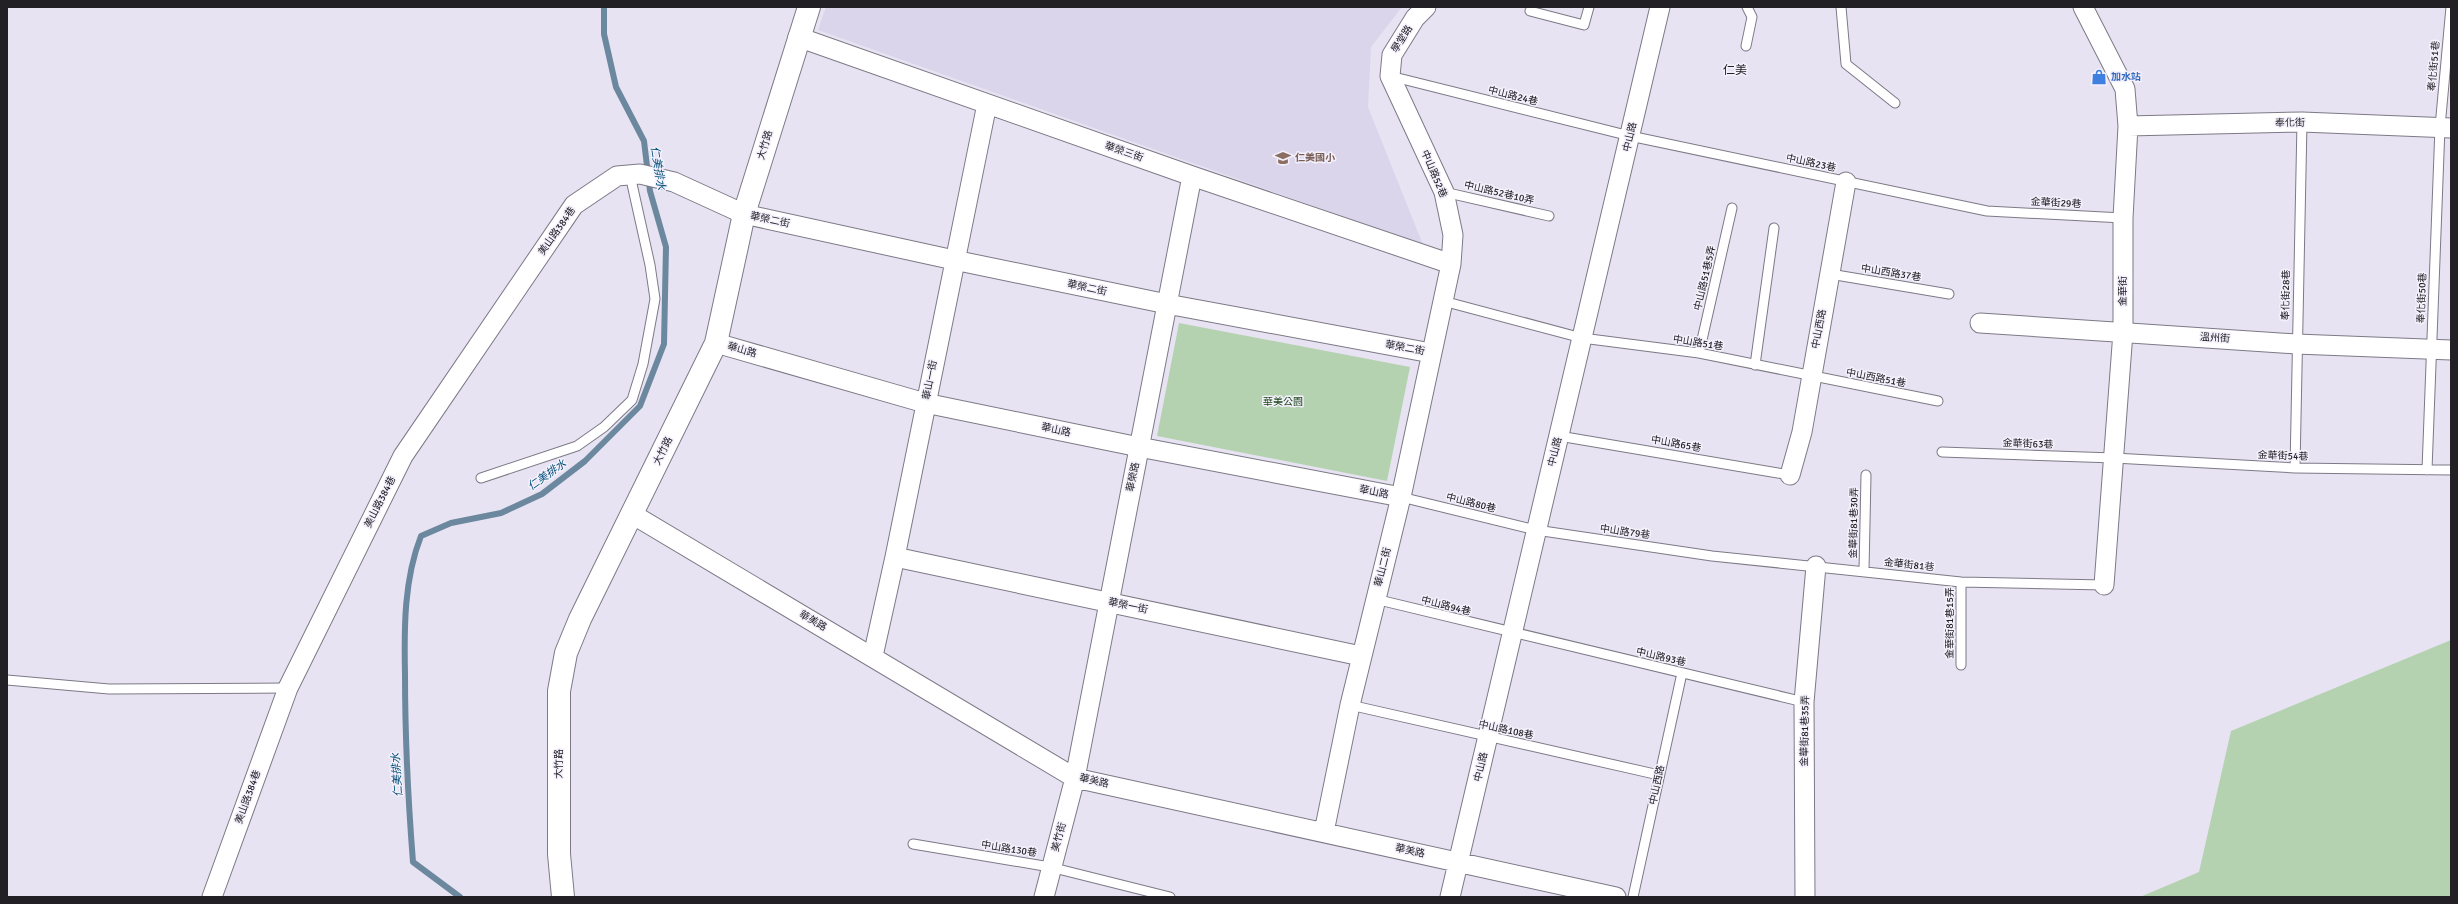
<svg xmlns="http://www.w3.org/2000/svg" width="2458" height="904" viewBox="0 0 2458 904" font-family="Signika,'Noto Sans TC',sans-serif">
	<rect width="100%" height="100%" fill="#e7e3f2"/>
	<path fill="#dad5ea" d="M826,7H1402L1371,47L1368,107L1423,245L818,30Z"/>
	<path fill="#b5d2b0" d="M1179,323L1410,367L1387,481L1157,436Z
		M2451,640V897H2140L2199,872L2231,731Z"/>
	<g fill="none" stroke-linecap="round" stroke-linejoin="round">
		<path stroke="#6b889f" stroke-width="6" d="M460,897L413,862C408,799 405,737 405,674C404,628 404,579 421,536L451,523L501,513L542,494L585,461L640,406L664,344L666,247L650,191L644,141L616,87L604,34V7"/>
		<defs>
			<path id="lane" d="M1841,7L1846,64L1895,103
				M1530,11L1584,25L1589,7
				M1746,46L1752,17L1747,7
				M1390,76L1630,136L1987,211L2123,218
				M1444,192L1549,216
				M1830,274L1949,294
				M1443,301L1582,338L1699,353L1938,401
				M1699,353L1732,208
				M1755,365L1774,228
				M1559,436L1790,475
				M1942,452L2114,458L2295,468L2451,470
				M2295,468L2302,122
				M2427,470L2440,127L2451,7
				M481,478L577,446L604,427L632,400L643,364L655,299L650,265L630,175
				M1401,497L1536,530L1712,556L1961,582L2104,585
				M1864,571L1866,475
				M1375,599L1804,702
				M1961,665V582
				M7,680L109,689L288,688
				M1350,705L1659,775
				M913,844L1050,867L1170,897
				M1633,897L1682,673"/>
			<path id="street" d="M2083,7L2125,89L2128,126L2123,218V332L2104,585
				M798,37L1192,176L1451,264
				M2128,126L2302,122L2451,128
				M1980,323L2296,344L2451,350
				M716,343L925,403L1139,447L1401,497
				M1790,475L1802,432L1846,182
				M632,514L1075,778L1616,897
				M895,557L1361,656
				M873,656L895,557L987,104
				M1324,832L1350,705L1401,497L1451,264L1453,235L1444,192L1390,76L1392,55L1415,18L1426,7
				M212,897L288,688L403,456L574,205L617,176L640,174L674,182L744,214L954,260L1167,304L1431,353
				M1044,897L1075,778L1192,176
				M1450,897L1660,7
				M1805,897L1804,702L1816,566"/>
			<path id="secondary" d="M563,897L559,854V691L566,653L580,619L716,343L744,214L809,7"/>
		</defs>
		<use href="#lane" stroke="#7d7986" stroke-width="11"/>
		<use href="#street" stroke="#7d7986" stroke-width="21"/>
		<use href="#secondary" stroke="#7d7986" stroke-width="24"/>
		<use href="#lane" stroke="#fff" stroke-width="9"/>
		<use href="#street" stroke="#fff" stroke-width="19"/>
		<use href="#secondary" stroke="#fff" stroke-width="22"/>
	</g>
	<defs>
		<symbol id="shop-bare" viewBox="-9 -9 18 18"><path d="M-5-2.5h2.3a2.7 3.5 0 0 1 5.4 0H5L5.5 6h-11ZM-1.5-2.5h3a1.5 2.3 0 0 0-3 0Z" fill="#3f7fe0" stroke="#f4f1fd" stroke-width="2.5" paint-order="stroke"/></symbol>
		<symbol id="school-bare" viewBox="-9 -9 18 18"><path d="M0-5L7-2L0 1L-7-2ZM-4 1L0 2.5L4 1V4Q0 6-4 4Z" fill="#8d6e63" stroke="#f4f1fd" stroke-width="2.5" paint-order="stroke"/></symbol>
	</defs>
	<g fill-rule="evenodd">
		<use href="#shop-bare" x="2088" y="66" width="22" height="22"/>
		<use href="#school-bare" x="1272" y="147" width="22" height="22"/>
	</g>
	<g text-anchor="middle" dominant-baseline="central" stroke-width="3" stroke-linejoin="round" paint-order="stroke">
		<g font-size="10" fill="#222025" stroke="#f4f1fd">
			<text transform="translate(1402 39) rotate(-58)">學堂路</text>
			<text transform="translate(2434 66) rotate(-85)">奉化街51巷</text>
			<text transform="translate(1513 96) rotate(14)">中山路24巷</text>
			<text transform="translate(2290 123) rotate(-1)">奉化街</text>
			<text transform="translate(1630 137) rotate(-77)">中山路</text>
			<text transform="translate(765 145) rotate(-73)">大竹路</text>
			<text transform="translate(1124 152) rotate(19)">華榮三街</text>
			<text transform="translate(1811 163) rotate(12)">中山路23巷</text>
			<text transform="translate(1434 174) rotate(67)">中山路52巷</text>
			<text transform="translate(1499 193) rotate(13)">中山路52巷10弄</text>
			<text transform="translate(2056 203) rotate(3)">金華街29巷</text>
			<text transform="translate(770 220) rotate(12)">華榮二街</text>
			<text transform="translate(557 231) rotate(-55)">美山路384巷</text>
			<text transform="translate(1891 273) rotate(9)">中山西路37巷</text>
			<text transform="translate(1705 278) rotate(-77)">中山路51巷5弄</text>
			<text transform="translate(1087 288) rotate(12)">華榮二街</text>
			<text transform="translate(2123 291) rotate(-90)">金華街</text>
			<text transform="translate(2286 295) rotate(-89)">奉化街28巷</text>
			<text transform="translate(2422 298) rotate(-88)">奉化街50巷</text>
			<text transform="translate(1819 329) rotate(-79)">中山西路</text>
			<text transform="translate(2215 338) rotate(4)">溫州街</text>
			<text transform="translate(1698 343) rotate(9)">中山路51巷</text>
			<text transform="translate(1405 348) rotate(11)">華榮二街</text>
			<text transform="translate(742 350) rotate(16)">華山路</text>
			<text transform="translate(1876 378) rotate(11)">中山西路51巷</text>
			<text transform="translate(930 380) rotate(-79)">華山一街</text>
			<text transform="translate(1056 430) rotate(12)">華山路</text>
			<text transform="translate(1676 444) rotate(10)">中山路65巷</text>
			<text transform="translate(2028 444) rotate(2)">金華街63巷</text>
			<text transform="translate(663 451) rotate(-64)">大竹路</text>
			<text transform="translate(1555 452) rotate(-76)">中山路</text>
			<text transform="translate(2283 456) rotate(2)">金華街54巷</text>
			<text transform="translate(1133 477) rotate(-79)">華榮路</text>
			<text transform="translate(1374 492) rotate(11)">華山路</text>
			<text transform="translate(380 502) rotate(-63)">美山路384巷</text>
			<text transform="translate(1471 503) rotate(14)">中山路80巷</text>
			<text transform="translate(1854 523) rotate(-89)">金華街81巷30弄</text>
			<text transform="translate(1625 532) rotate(8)">中山路79巷</text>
			<text transform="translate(1909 565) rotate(6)">金華街81巷</text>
			<text transform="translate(1383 567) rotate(-76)">華山二街</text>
			<text transform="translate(1128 606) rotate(12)">華榮一街</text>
			<text transform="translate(1446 606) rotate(14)">中山路94巷</text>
			<text transform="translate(813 621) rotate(30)">華美路</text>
			<text transform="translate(1950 623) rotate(-90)">金華街81巷15弄</text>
			<text transform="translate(1661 657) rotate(13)">中山路93巷</text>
			<text transform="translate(1506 730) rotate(12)">中山路108巷</text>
			<text transform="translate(1805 731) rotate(-89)">金華街81巷35弄</text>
			<text transform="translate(559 764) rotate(-90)">大竹路</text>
			<text transform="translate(1481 767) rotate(-77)">中山路</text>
			<text transform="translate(1094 781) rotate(13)">華美路</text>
			<text transform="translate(1657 785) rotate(-78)">中山西路</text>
			<text transform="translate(248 797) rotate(-70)">美山路384巷</text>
			<text transform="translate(1059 837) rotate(-75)">美竹街</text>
			<text transform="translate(1009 849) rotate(9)">中山路130巷</text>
			<text transform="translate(1410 851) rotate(12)">華美路</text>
		</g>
		<g font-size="10" font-weight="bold" fill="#366cbe" stroke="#f4f1fd" text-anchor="start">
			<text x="2111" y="77">加水站</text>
		</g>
		<g font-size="10" font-weight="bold" fill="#785e54" stroke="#f4f1fd" text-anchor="start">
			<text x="1295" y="158">仁美國小</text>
		</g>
		<g font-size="10" fill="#184513" stroke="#f4f1fd">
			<text x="1283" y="402">華美公園</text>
		</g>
		<g font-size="11" font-style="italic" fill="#004e76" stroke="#f4f1fd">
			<text transform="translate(658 168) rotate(81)">仁美排水</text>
			<text transform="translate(547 475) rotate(-35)">仁美排水</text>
			<text transform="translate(397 775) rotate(-94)">仁美排水</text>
		</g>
		<g font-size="12" fill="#222025" stroke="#f4f1fd">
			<text x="1735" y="70">仁美</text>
		</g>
	</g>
	<rect width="2458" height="904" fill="none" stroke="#222025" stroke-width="16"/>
</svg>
